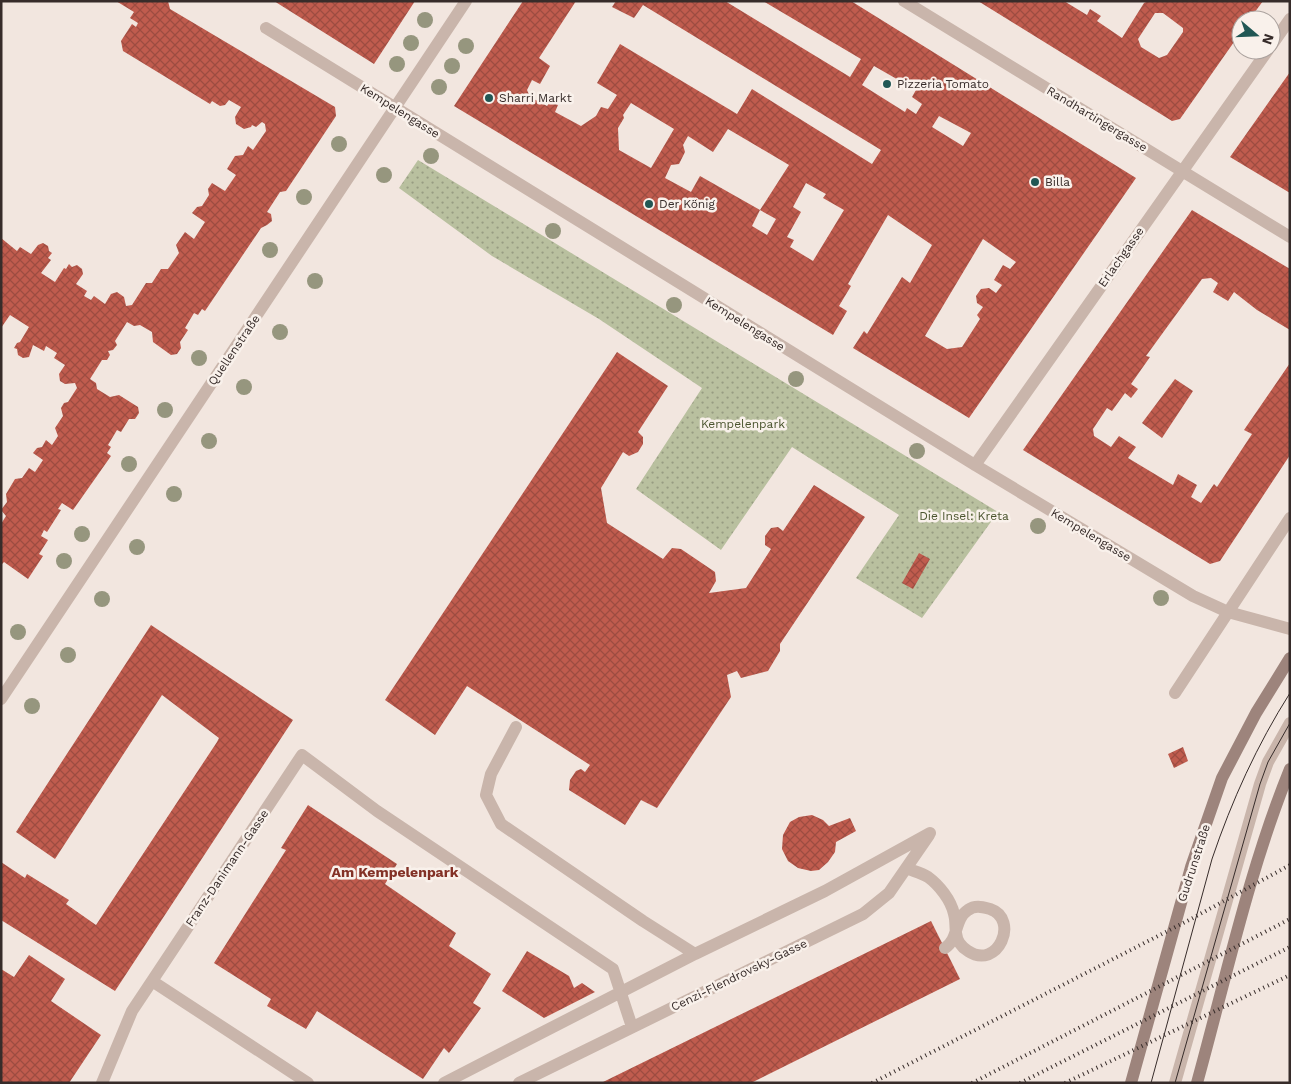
<svg xmlns="http://www.w3.org/2000/svg" width="1291" height="1084" viewBox="0 0 1291 1084" font-family="'Work Sans',sans-serif">
	<defs>
		<pattern id="green-dots" width="8" height="8" patternUnits="userSpaceOnUse" patternTransform="scale(1.25)"><rect width="8" height="8" fill="#b9c09f"/><path d="M2 2h.1M6 6h.1" fill="none" stroke="#979c82" stroke-width="1.8" stroke-linecap="round"/></pattern>
		<pattern id="building-cross-hatch" width="8" height="8" patternUnits="userSpaceOnUse" patternTransform="scale(1.25)"><rect width="8" height="8" fill="#c05c4e"/><path d="M0 0l8 8M0 8l8-8" fill="none" stroke="#9d4c41"/></pattern>
	</defs>
	<rect width="100%" height="100%" fill="#f2e6df"/>
	<path fill="url(#green-dots)" d="M418,160L998,512L922,618L856,578L899,515L792,447L721,550L636,489L702,388L599,319L492,256L399,188Z"/>
	<path fill="url(#building-cross-hatch)" fill-rule="evenodd" d="M116,1H168L170,9L335,107L336,116L286,191L280,192L267,212L271,214L272,221L267,225L261,228L205,311L202,309L198,315L194,313L185,328L188,330L180,342L181,348L177,354L171,355L153,342L152,332L140,325L134,326L127,322L115,341L117,345L113,350L108,351L110,355L107,360H102L90,379L96,383L97,389L110,397L119,395L138,407L139,413L135,419H129L121,432L117,430L108,445L111,447L107,453L111,456L73,510L62,503L58,509L61,510L47,532L44,530L41,536L48,540L39,554L43,556L28,579L4,562L1,565V524L6,516L1,510L7,502L6,494L15,479L22,478L29,468L35,472L43,460L33,453L37,448L42,447L46,440L52,445L58,436L55,428L63,416L61,408L64,403L68,402L77,388L75,383L65,384L60,381L59,374L65,365L54,358L57,353L46,346L44,351L33,345L29,357L23,358L18,355L17,349L14,348L17,343L20,342L29,327L10,315L1,328V238L17,251L20,247L31,254L38,245L43,243L48,246L49,251L52,253L48,258L51,260L41,273L55,282L64,268L66,269L69,264L72,267L77,265L82,269L83,274L76,284L87,291L84,296L91,300L94,296L105,304L111,294L117,292L124,297L126,306L132,305L146,283H152L161,269H168L179,253L176,245L185,232L194,239L205,222L192,213L197,207L202,206L209,195L208,189L212,183L225,191L236,175L227,169L235,156L243,155L248,146L253,150L266,131L265,124L262,122L256,127L252,125L251,127L244,129L236,124L235,117L241,107L229,100L225,105L220,106L212,101L210,104L123,51L121,41L132,24L136,27L138,23L130,18L134,12Z
		M274,1H415L374,64Z
		M523,1H576L539,58L550,66L540,84L532,80L527,90L530,97L547,106L551,101L558,105L555,112L581,126L596,116L601,107L608,109L617,95L597,83L620,44L737,114L752,89L872,164L881,150L643,5L634,18L612,7L616,1H725L850,77L861,59L763,1H851L1136,178L969,418L853,348L864,331L867,334L902,277L910,283L932,245L888,215L848,284L851,286L839,306L847,311L833,335L454,106ZM874,66L916,90L912,97L922,104L916,114L907,108L905,112L862,85ZM631,103L674,129L651,168L619,150L618,128L624,118L623,115ZM939,116L971,133L963,146L932,127ZM728,129L789,165L760,210L776,219L767,235L752,226L760,210L700,176L691,192L665,178L671,165L679,164L685,152L683,145L688,136L713,152ZM806,183L826,194L823,198L844,210L813,261L790,247L794,240L787,237L801,212L793,207ZM983,239L1016,262L1010,269L1003,265L994,280L1002,285L996,293L989,288L981,289L976,296L977,303L983,307L977,315L980,319L962,347L947,349L925,336Z
		M978,1H1064L1087,15L1090,9L1101,16L1097,21L1122,38L1144,3L1148,1H1263L1249,20H1241V32L1180,119L1172,121ZM1155,13H1163L1183,28V32L1167,55L1159,58L1141,47L1138,39Z
		M1290,72V193L1230,157Z
		M1192,210L1290,269V330L1257,310L1234,292L1228,301L1213,292L1218,283L1211,278L1202,279L1146,356L1150,357L1131,384L1138,389L1131,398L1125,393L1112,411L1107,408L1093,429L1094,436L1111,447L1119,436L1136,447L1128,458L1173,485L1178,474L1197,485L1191,497L1201,503L1214,484L1217,487L1252,434L1244,430L1290,363V455L1220,561L1210,564L1023,450Z
		M617,352L668,386L638,432L643,437V444L638,452L629,456L623,452L601,488L607,523L663,559L672,548L681,549L715,572L716,581L709,593L746,588L771,549L765,545V536L771,528L778,527L783,531L814,485L865,517L780,644V651L768,671L741,678L737,671L727,675L731,697L657,808L641,800L625,825L569,790L570,780L576,771L581,769L585,772L590,765L467,686L435,735L385,700Z
		M1175,379L1193,391L1162,438L1142,423Z
		M919,553L930,559L913,589L902,583Z
		M151,625L293,720L115,991L1,920V862L25,878L27,874L69,900L66,904L96,925L217,742L219,738L162,695L55,859L16,832Z
		M1183,747L1188,761L1174,768L1168,754Z
		M308,805L397,864L385,884L456,933L449,946L491,974L473,1003L481,1008L449,1053L444,1048L423,1079L317,1011L306,1029L267,1006L271,999L214,963L286,850L281,848Z
		M812,815L823,820L829,826L850,818L856,831L836,842L835,852L828,862L819,870L811,871L798,868L788,861L782,849L783,835L790,822L799,817Z
		M931,921L960,979L751,1083H601Z
		M527,951L569,976L574,988L582,983L595,992L544,1018L502,991Z
		M29,955L65,979L51,1001L101,1035L69,1083H1V969L14,977Z"/>
	<g fill="none" stroke-linecap="round" stroke-linejoin="round">
		<path stroke="#c9b5ab" stroke-width="12" d="M516,727L491,774L486,795L501,824L643,921L695,954
			M906,868C913,871 922,873 928,877C939,885 951,900 954,914C956,920 955,927 956,933C957,941 960,946 968,951C998,971 1020,919 990,909C982,907 975,905 968,910C954,919 959,939 945,948
			M152,981L302,755L377,811L613,969L632,1027
			M102,1083L132,1011L152,981L308,1083
			M444,1083L695,954L825,891L930,833
			M519,1083L863,914L889,893L929,835
			M1175,1083L1260,784L1268,762L1290,723"/>
		<path stroke="#c9b5ab" stroke-width="12" d="M904,1L1290,237
			M266,28L975,465L1193,596L1228,612L1290,629
			M1271,46L1290,19
			M975,465L1268,50
			M1175,693L1290,518
			M1,699L466,1"/>
		<path stroke="#9d847c" stroke-width="12" d="M1131,1083L1191,867L1222,778L1256,713L1290,658
			M1197,1083C1226,978 1249,870 1290,769"/>
		<path stroke="#372c2a" stroke-width="1" d="M1151,1083L1212,859C1232,800 1257,745 1290,693
			M1175,1083L1260,784L1268,762L1290,723"/>
		<path stroke="#372c2a" stroke-width="4" stroke-dasharray="1 4" stroke-linecap="butt" d="M872,1083L1191,919L1290,865
			M972,1083L1290,919
			M1020,1083L1290,947
			M1065,1083L1290,975"/>
	</g>
	<g fill="#96967e">
		<circle cx="425" cy="20" r="8"/>
		<circle cx="411" cy="43" r="8"/>
		<circle cx="466" cy="46" r="8"/>
		<circle cx="397" cy="64" r="8"/>
		<circle cx="452" cy="66" r="8"/>
		<circle cx="439" cy="87" r="8"/>
		<circle cx="339" cy="144" r="8"/>
		<circle cx="431" cy="156" r="8"/>
		<circle cx="384" cy="175" r="8"/>
		<circle cx="304" cy="197" r="8"/>
		<circle cx="553" cy="231" r="8"/>
		<circle cx="270" cy="250" r="8"/>
		<circle cx="315" cy="281" r="8"/>
		<circle cx="674" cy="305" r="8"/>
		<circle cx="280" cy="332" r="8"/>
		<circle cx="199" cy="358" r="8"/>
		<circle cx="796" cy="379" r="8"/>
		<circle cx="244" cy="387" r="8"/>
		<circle cx="165" cy="410" r="8"/>
		<circle cx="209" cy="441" r="8"/>
		<circle cx="917" cy="451" r="8"/>
		<circle cx="129" cy="464" r="8"/>
		<circle cx="174" cy="494" r="8"/>
		<circle cx="1038" cy="526" r="8"/>
		<circle cx="82" cy="534" r="8"/>
		<circle cx="137" cy="547" r="8"/>
		<circle cx="64" cy="561" r="8"/>
		<circle cx="1161" cy="598" r="8"/>
		<circle cx="102" cy="599" r="8"/>
		<circle cx="18" cy="632" r="8"/>
		<circle cx="68" cy="655" r="8"/>
		<circle cx="32" cy="706" r="8"/>
	</g>
	<g fill="#215754" stroke="#f9f1eb" stroke-width="2">
		<circle cx="887" cy="84" r="5"/>
		<circle cx="489" cy="98" r="5"/>
		<circle cx="1035" cy="182" r="5"/>
		<circle cx="649" cy="204" r="5"/>
	</g>
	<g text-anchor="middle" dominant-baseline="central" stroke-width="5" stroke-linejoin="round" paint-order="stroke">
		<g font-size="12" fill="#372c2a" stroke="#f9f1eb" text-anchor="start">
			<text x="897" y="84">Pizzeria Tomato</text>
			<text x="499" y="98">Sharri Markt</text>
			<text x="1045" y="182">Billa</text>
			<text x="659" y="204">Der König</text>
		</g>
		<g font-size="12" fill="#372c2a" stroke="#f9f1eb">
			<text transform="translate(400 111) rotate(32)">Kempelengasse</text>
			<text transform="translate(1097 119) rotate(31)">Randhartingergasse</text>
			<text transform="translate(1121 257) rotate(-55)">Erlachgasse</text>
			<text transform="translate(745 324) rotate(32)">Kempelengasse</text>
			<text transform="translate(234 350) rotate(-56)">Quellenstraße</text>
			<text transform="translate(1091 535) rotate(31)">Kempelengasse</text>
			<text transform="translate(1194 863) rotate(-72)">Gudrunstraße</text>
			<text transform="translate(227 868) rotate(-56)">Franz-Danimann-Gasse</text>
			<text transform="translate(739 975) rotate(-26)">Cenzi-Flendrovsky-Gasse</text>
		</g>
		<g font-size="12" fill="#4b552f" stroke="#f9f1eb">
			<text x="743" y="424">Kempelenpark</text>
			<text x="964" y="516">Die Insel: Kreta</text>
		</g>
		<g font-size="14" font-weight="bold" fill="#833126" stroke="#f9f1eb">
			<text x="395" y="872">Am Kempelenpark</text>
		</g>
	</g>
	<rect width="1291" height="1084" fill="none" stroke="#372c2a" stroke-width="5"/>
	<g transform="translate(1256 35) rotate(109)"><circle r="24" fill="#f9f1eb" stroke="#aba29e"/>
	<path d="M0-4L9 19L0 12L-9 19Z" fill="#215754"/>
	<text y="-8" font-size="14" font-weight="bold" text-anchor="middle" fill="#372c2a">N</text>
	</g>
</svg>
